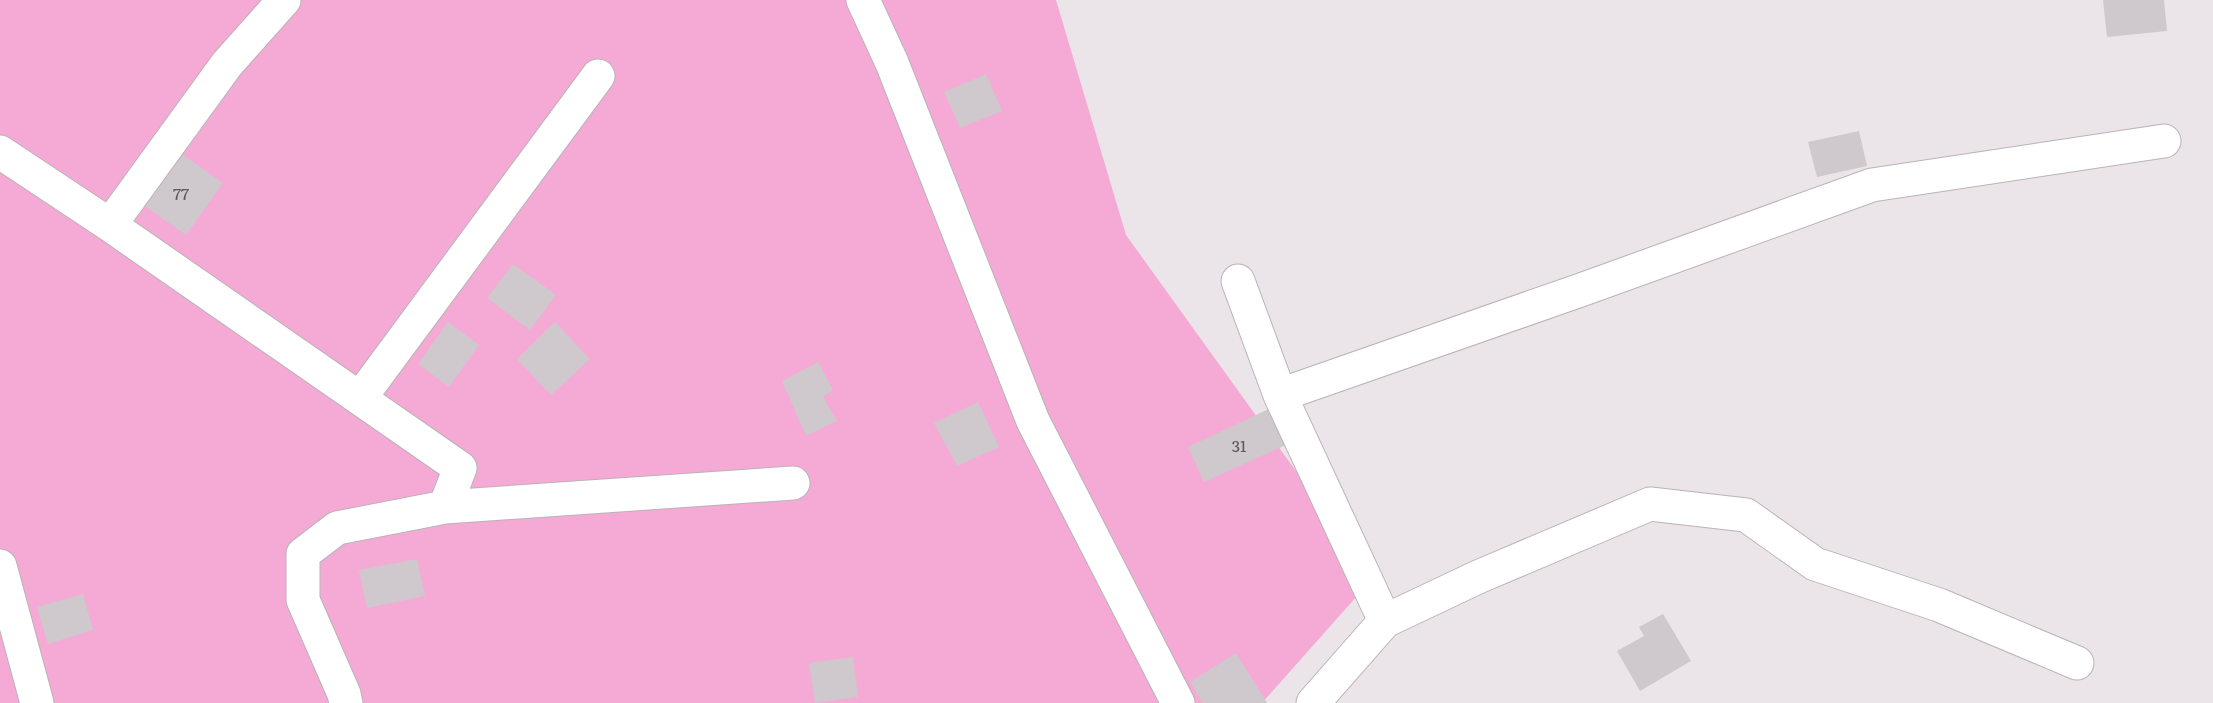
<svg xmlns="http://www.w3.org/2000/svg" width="2213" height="703" viewBox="0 0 2213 703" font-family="Literata,serif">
	<rect width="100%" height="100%" fill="#ebe4e8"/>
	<path fill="#f5aad5" d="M0,0H1056L1126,235L1373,578L1262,703H0Z"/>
	<path fill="#cfc8cc" d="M2103,0H2164L2167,31L2107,37Z
		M986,74L1002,111L960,128L944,92Z
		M1859,131L1867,166L1817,177L1808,142Z
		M176,150L223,183L186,235L139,202Z
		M513,264L556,295L530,330L487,298Z
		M448,322L479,345L449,387L418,364Z
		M555,322L590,359L551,395L517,359Z
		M818,362L833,390L823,397L837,421L806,436L782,381Z
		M978,402L999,447L957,466L934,423Z
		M1273,407L1290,443L1204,482L1188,447Z
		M417,559L425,596L367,608L359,570Z
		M83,594L93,630L48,644L37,607Z
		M1663,614L1691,661L1640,691L1617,651L1644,636L1639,627Z
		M1236,653L1267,703H1203L1190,682Z
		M853,657L858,697L815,703L809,663Z"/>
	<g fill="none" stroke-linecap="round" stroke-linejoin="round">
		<defs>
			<path id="minor" d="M284,0L227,64L110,225L460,468L445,507L337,528L303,554V600L344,694L346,703
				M863,0L892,63L1033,421L1178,703
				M0,152L110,225
				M1238,281L1280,395L1385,621
				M1280,395L1578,291L1872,185L2164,141
				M360,398L598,76
				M445,507L793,483
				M0,566L37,703
				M1313,703L1385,621L1478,577L1650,504L1746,515L1815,564L1939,605L2077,663"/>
		</defs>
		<use href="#minor" stroke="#bab3b7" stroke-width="35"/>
		<use href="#minor" stroke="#fff" stroke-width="33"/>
	</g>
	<g text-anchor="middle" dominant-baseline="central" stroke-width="4.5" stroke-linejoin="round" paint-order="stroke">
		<g font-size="16" fill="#5e5a5c">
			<text x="181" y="193">77</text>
			<text x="1239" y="445">31</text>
		</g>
	</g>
</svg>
